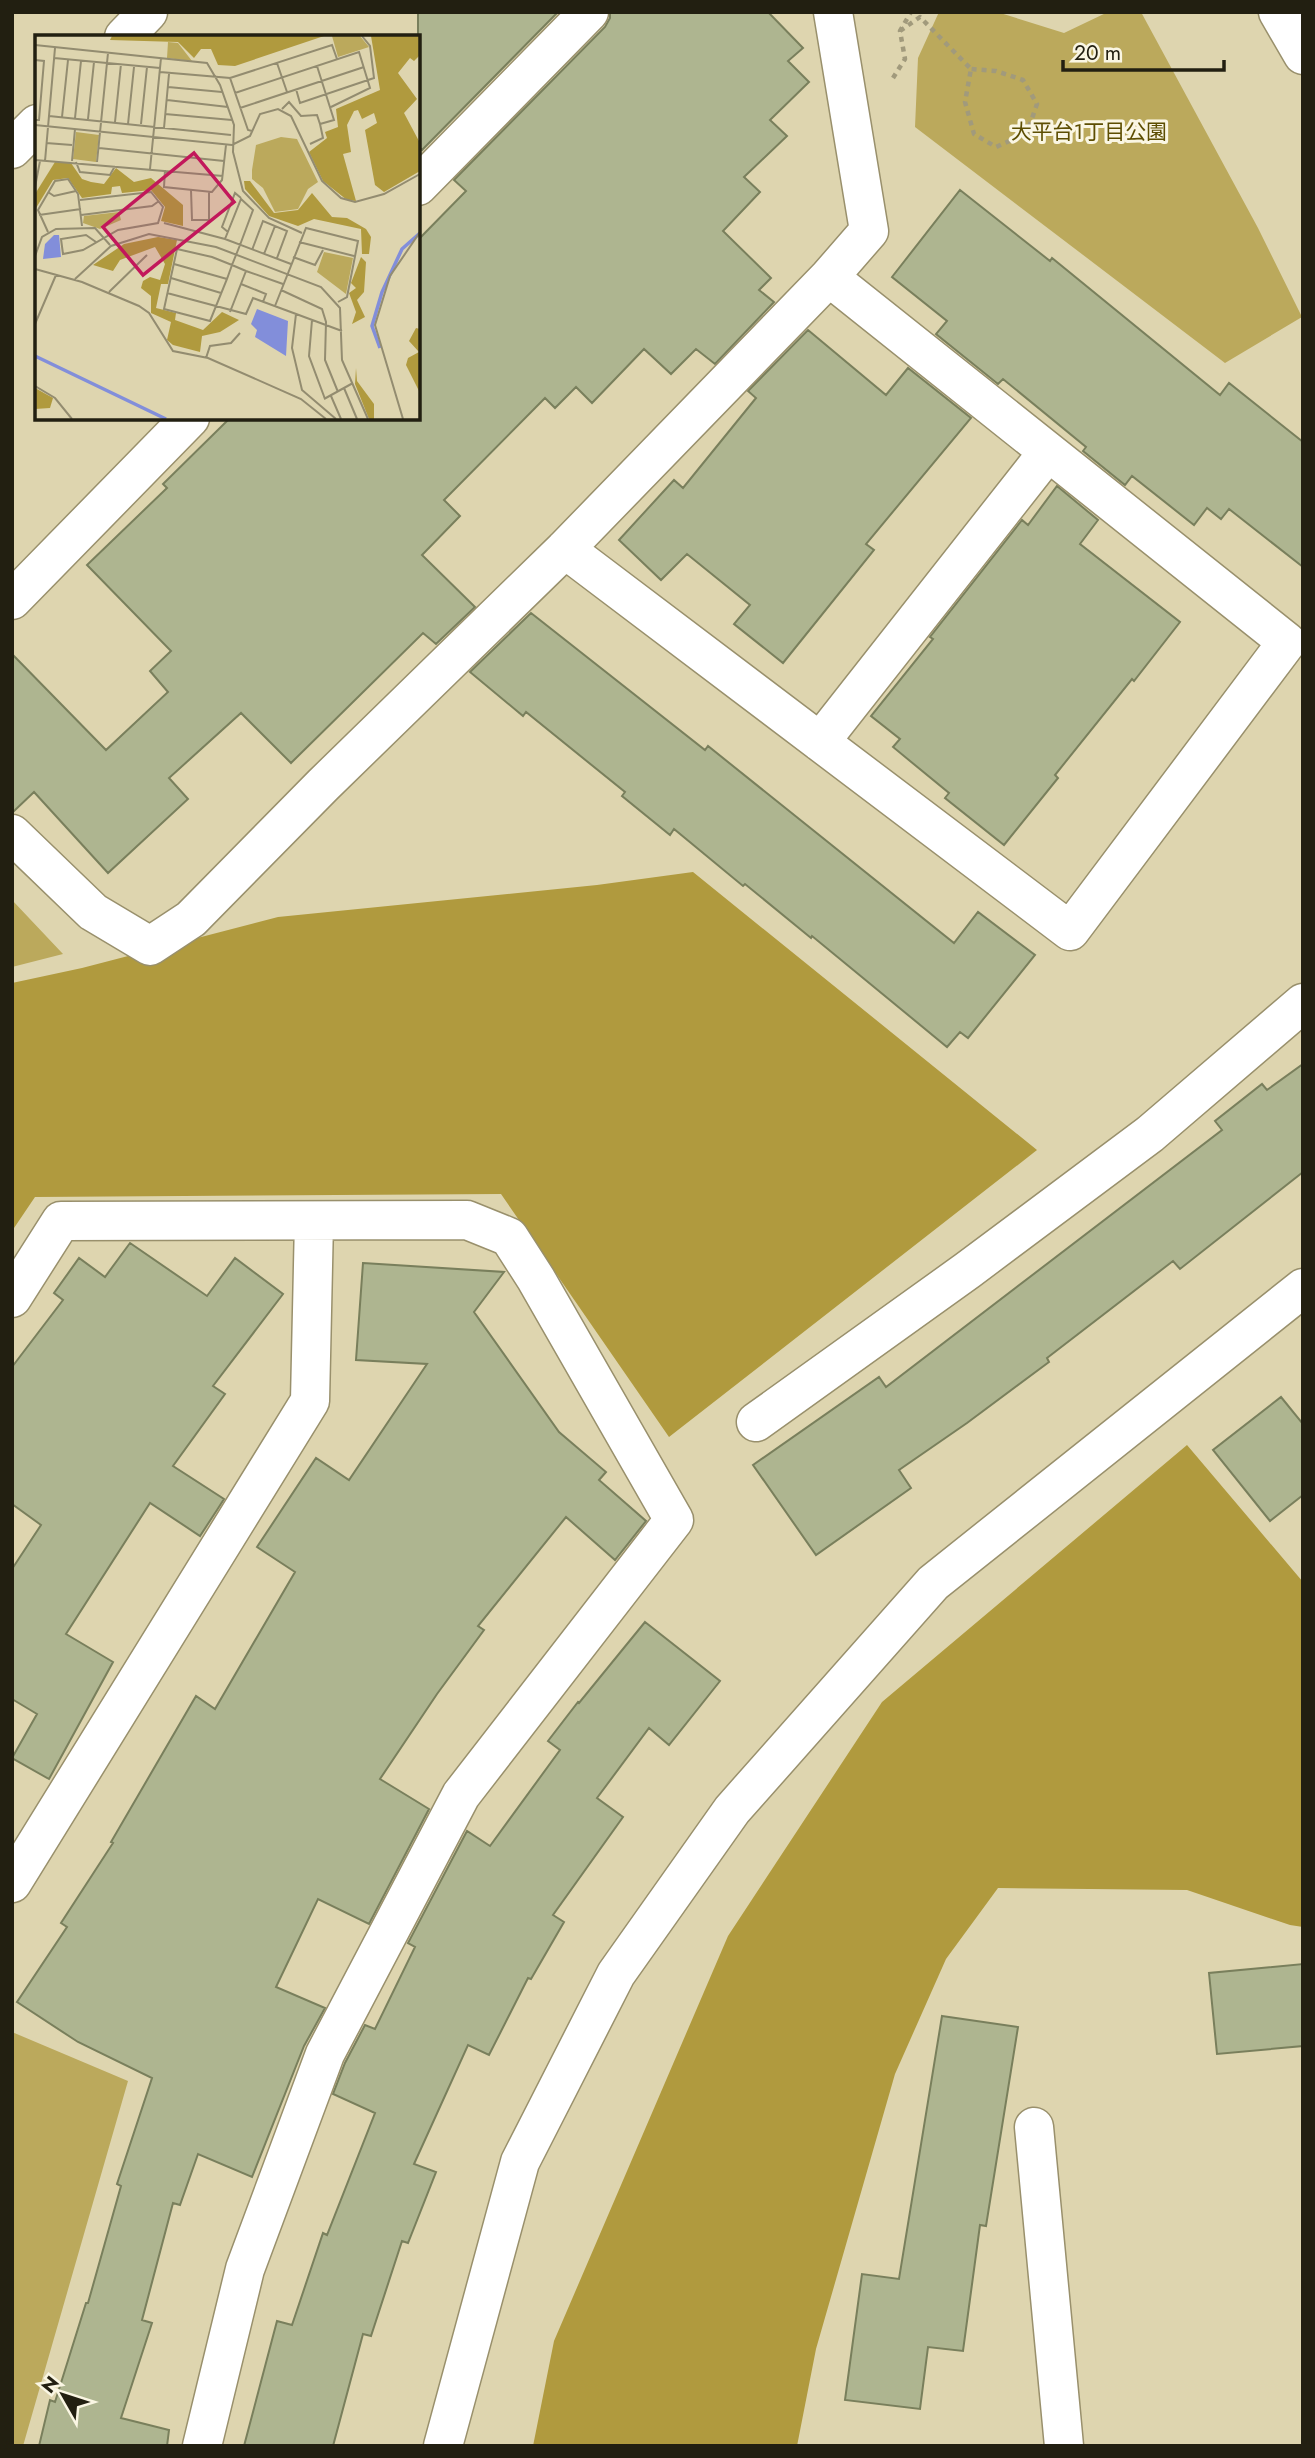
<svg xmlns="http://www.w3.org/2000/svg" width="1315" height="2458" viewBox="0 0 1315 2458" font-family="Jost,'Noto Sans JP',sans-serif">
	<rect width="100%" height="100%" fill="#ded5af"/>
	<path fill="#bba95c" d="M939,12H997L1064,33L1108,12H1141L1258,228L1302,317L1225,363L915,127L918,58Z
		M12,900L63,954L12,967Z
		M12,2032L128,2081L23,2446H12Z"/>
	<path fill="#b09a3e" d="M693,872L1037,1150L669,1437L501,1194L35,1197L12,1231V983L82,968L278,917L597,885Z
		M1187,1445L1303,1582V1927L1290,1925L1187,1890L998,1888L946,1959L895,2074L816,2349L797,2446H533L554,2341L728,1936L882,1702Z"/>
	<path fill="#aeb590" stroke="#797f5c" stroke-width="2" d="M418,12H558L422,150L418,146Z
		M610,12H768L803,48L788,61L809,82L770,120L787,136L744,177L760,192L723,231L771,278L759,290L774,302L715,364L696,349L671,374L644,349L592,403L576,387L555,408L545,398L444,500L460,516L422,555L475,607L436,644L423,633L291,763L241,713L169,778L188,799L108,873L34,792L12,813V654L106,750L168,692L150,671L171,651L87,565L167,488L163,484L230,418H418V240L466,191L454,180L605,27L610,18Z
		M960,190L1050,261L1052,258L1220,395L1229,383L1303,442V567L1229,509L1221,519L1207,508L1194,525L1132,476L1125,485L1083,451L1086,447L1003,379L998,384L936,334L947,321L892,277Z
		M808,330L886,395L908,368L971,418L866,544L874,550L783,663L734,624L750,605L687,554L661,580L619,540L674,480L683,488L756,398L748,391Z
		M1057,486L1098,520L1080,544L1180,622L1134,681L1132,679L1055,775L1058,778L1004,845L945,798L949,793L893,747L900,739L871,716L933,639L930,637L1022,520L1028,525Z
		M531,613L705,750L708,746L954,943L978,912L1035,955L968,1038L960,1032L947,1047L812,936L811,938L745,884L743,886L674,829L670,835L622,796L625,792L526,712L523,716L470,672Z
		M1303,1064V1172L1180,1269L1173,1261L1047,1358L1049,1362L967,1423L899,1470L911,1488L816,1555L753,1465L879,1377L886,1387L1222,1130L1215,1121L1262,1084L1267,1090Z
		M130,1243L207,1296L235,1258L283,1294L213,1386L225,1394L173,1466L224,1499L217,1510L200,1536L150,1503L66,1634L113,1662L49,1779L12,1758L37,1714L12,1699V1569L41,1525L12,1504V1367L63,1300L54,1293L79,1258L105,1277Z
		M363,1263L504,1272L474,1312L559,1432L606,1472L599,1480L646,1521L615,1560L566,1517L478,1626L484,1630L437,1694L380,1779L429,1809L369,1924L318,1899L276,1987L325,2008L304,2046L252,2177L198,2154L180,2205L173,2203L142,2320L152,2323L121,2418L169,2430L167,2446H39L50,2400L55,2402L86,2303H88L121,2186L117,2184L152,2078L78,2042L17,2002L67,1927L61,1923L113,1843L111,1842L196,1696L215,1709L295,1572L257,1547L316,1458L349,1480L427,1364L356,1360Z
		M1281,1397L1303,1424V1495L1270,1521L1213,1450Z
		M645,1622L720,1681L669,1745L649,1728L597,1798L623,1817L553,1915L564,1922L531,1979L528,1978L489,2055L468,2045L414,2164L436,2172L408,2243L402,2241L371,2336L363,2334L333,2446H244L277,2321L292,2325L323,2233L327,2235L375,2113L333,2094L345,2063L365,2025L375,2029L415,1947L408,1943L467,1831L490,1846L560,1750L548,1741L578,1702L579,1703Z
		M1303,1964V2046L1217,2054L1209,1973Z
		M942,2016L1018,2027L986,2226L980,2225L963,2351L928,2347L920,2409L845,2400L862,2274L899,2279Z"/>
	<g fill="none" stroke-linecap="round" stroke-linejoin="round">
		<defs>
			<path id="minor" d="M1278,12L1303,55
				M124,37L148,12
				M12,149L37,124
				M418,186L589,12
				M565,549L1070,931L1287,642L829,277
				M12,600L190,418
				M820,742L1048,452
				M12,834L93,912L150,946L191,919L323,785L565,549L829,277L869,231L833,12
				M12,1298L61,1221L467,1220L509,1237L536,1279L674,1520L461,1795L325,2054L245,2269L202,2446
				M756,1422L968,1270L1150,1134L1303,1003
				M12,1883L310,1401L314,1221
				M1034,2127L1064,2446
				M443,2446L520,2162L616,1974L732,1810L933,1583L1303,1288"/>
		</defs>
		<use href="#minor" stroke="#99906c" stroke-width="41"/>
		<path stroke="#a19a7c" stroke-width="4.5" stroke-dasharray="5 5" stroke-linecap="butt" d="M900,31L920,17L971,69L965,102L974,134L996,147L1027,133L1037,104L1023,80L996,71L971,69
			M893,78L905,59L900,31L911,12"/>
		<use href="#minor" stroke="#fff" stroke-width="38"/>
	</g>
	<g text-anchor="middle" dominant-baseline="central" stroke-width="6" stroke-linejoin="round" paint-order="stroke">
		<g font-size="21" fill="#5d4e02" stroke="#faf6e3">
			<text x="1089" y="132">大平台1丁目公園</text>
		</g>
	</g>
	<g transform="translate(35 35)">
		<rect width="385" height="385" fill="#ded5af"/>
		<path d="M297,1H325L334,12L303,22ZM133,7L143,8L157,26L132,23ZM41,97L64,100L61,127L38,124ZM246,102L262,104L283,147L273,154L263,174L240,177L228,153L217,144V135L221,110ZM84,177L86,185L65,194L48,188L49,181ZM289,217L318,223L311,259L282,237Z" fill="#bba95c"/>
		<path d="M77,1H289L200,31L183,30L176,14H166L159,23L143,7L75,5ZM336,1H385V20L379,26L375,23L363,38L382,64L369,78L385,108V136L349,157L340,150L330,95L342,88L339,78L327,84L323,75L319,76L312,90L316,117L308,119L321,166L312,165L288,146L274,117L292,103L290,97L303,92L301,74L345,55ZM20,127L36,128L47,144L56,147L69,149L81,133L99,147L116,143L148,170V191L126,186L130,172L116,155L87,158L85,151L77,152L76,159L47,163L33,143L18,145L1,173L0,189V159ZM215,146L239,178L263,175L277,158L297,182L312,183L331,194L336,202L334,219H327L326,194L279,184L263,191L234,181L210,154L209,146ZM123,202L142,205L133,249H126L121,273L141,278L140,285L168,295L187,277L204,285L185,297L167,301L165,317L138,310L132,305L136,287L116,278V261L106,253L108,246L115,242L125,245L130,229L120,212L85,225L78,236L58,230L89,209ZM326,222L331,227L329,257L322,265L330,282L317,289L321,277L314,258L321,253L316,248ZM381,293L385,294V358L371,330L373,323L384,317L374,306ZM321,333L322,346L339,369V384H334L320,349ZM0,353L18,363L15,373L0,374Z" fill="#b09a3e"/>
		<path d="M19,200H24L26,222L8,224L10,209ZM222,274L253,286L251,321L220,302L222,295L216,289Z" fill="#828eda"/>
		<path fill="none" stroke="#828eda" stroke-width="3.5" d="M345,313L337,291L347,257L367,214L385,198M0,321L131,384"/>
		<path fill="none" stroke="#938c70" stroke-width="2" d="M0,10L172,28L185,50L199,90L198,117L208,156L234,183L267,198M19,23L125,33M0,25L9,26L4,85H0M242,28L252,57M125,37L195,43L213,95L217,96M195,43L297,10L302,24M133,52L187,57M261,54L265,68L339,43L335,11L327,1M200,58L324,17L335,53L296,72M132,65L193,72M205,73L329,32M247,74L254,67L266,81L282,80L285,89L299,85L282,31M130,79L197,85M14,81L196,100M27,82L33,25M40,83L46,26M53,84L59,27M80,87L86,29M93,89L99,32M106,89L112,32M0,90L197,110L215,101L225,79L243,74L256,81L287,146L306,163L320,167L349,159L385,139M129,93L134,39M0,94V125M11,108L37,110M275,109L288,103L285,89M64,113L189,126M0,125L188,141M10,126L20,13M37,126L40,94M41,127L45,137L75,140L80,131M62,127L73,18M115,134L126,23M130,135L129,152L177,157L187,145L191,110M0,152L5,126M156,155L157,185H174V157M13,157L19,161L41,156M45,165L116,157L128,172L123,188L83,195L48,215L28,219L26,204L51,200L61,207M4,180L46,174M46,180L117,171L124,166M129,188L190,204L256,229M13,197L3,175L20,146L33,144L43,159L47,191M193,197L187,192L200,158L206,163M190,204L206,164L218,175L205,210L197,230L192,244L175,286L129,274L142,214L177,222L197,230L211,236L248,249M264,207L319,221M217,215L228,186L252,196L242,223M229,219L240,191M0,221L7,202L21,194L60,193L75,210M258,222L280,230L288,215M139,229L192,244M0,234L47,247L104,271L114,278L138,316L173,323L266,364L291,384M136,243L186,258M40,244L76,211L114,199L181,212L286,252L305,273L307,325L333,384M206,249L231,259L228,267M246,255L287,274L291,287L290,325L303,357M74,257L112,220M132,258L211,279L218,263L307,296M240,271L271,193L323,206L312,262L303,267M195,277L211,236M261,279L257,313L267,355L301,384M277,285L274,321L290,364M0,289L21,240M171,323L175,311L196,308L205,298M0,351L20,363L37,384M309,353L322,384M296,361L306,384M289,364L318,348M368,384L340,290L355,241L385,197"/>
		<path fill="#c2185b" fill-opacity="0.15" stroke="#c2185b" stroke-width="3.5" d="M159,118L199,167L108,240L68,192Z"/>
		<rect width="385" height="385" fill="none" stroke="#221f11" stroke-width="3.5"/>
	</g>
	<rect width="1315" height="2458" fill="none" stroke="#221f11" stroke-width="28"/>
	<g transform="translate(63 2395) rotate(309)" stroke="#faf6e3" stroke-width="5" paint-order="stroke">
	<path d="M0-5L12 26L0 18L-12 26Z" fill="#221f11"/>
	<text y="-10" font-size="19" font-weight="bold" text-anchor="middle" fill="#221f11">N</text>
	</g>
	<path d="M1063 60v10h161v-10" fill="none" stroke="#221f11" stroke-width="3.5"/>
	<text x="1074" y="60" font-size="21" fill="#221f11" stroke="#faf6e3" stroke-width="5" paint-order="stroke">20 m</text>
</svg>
